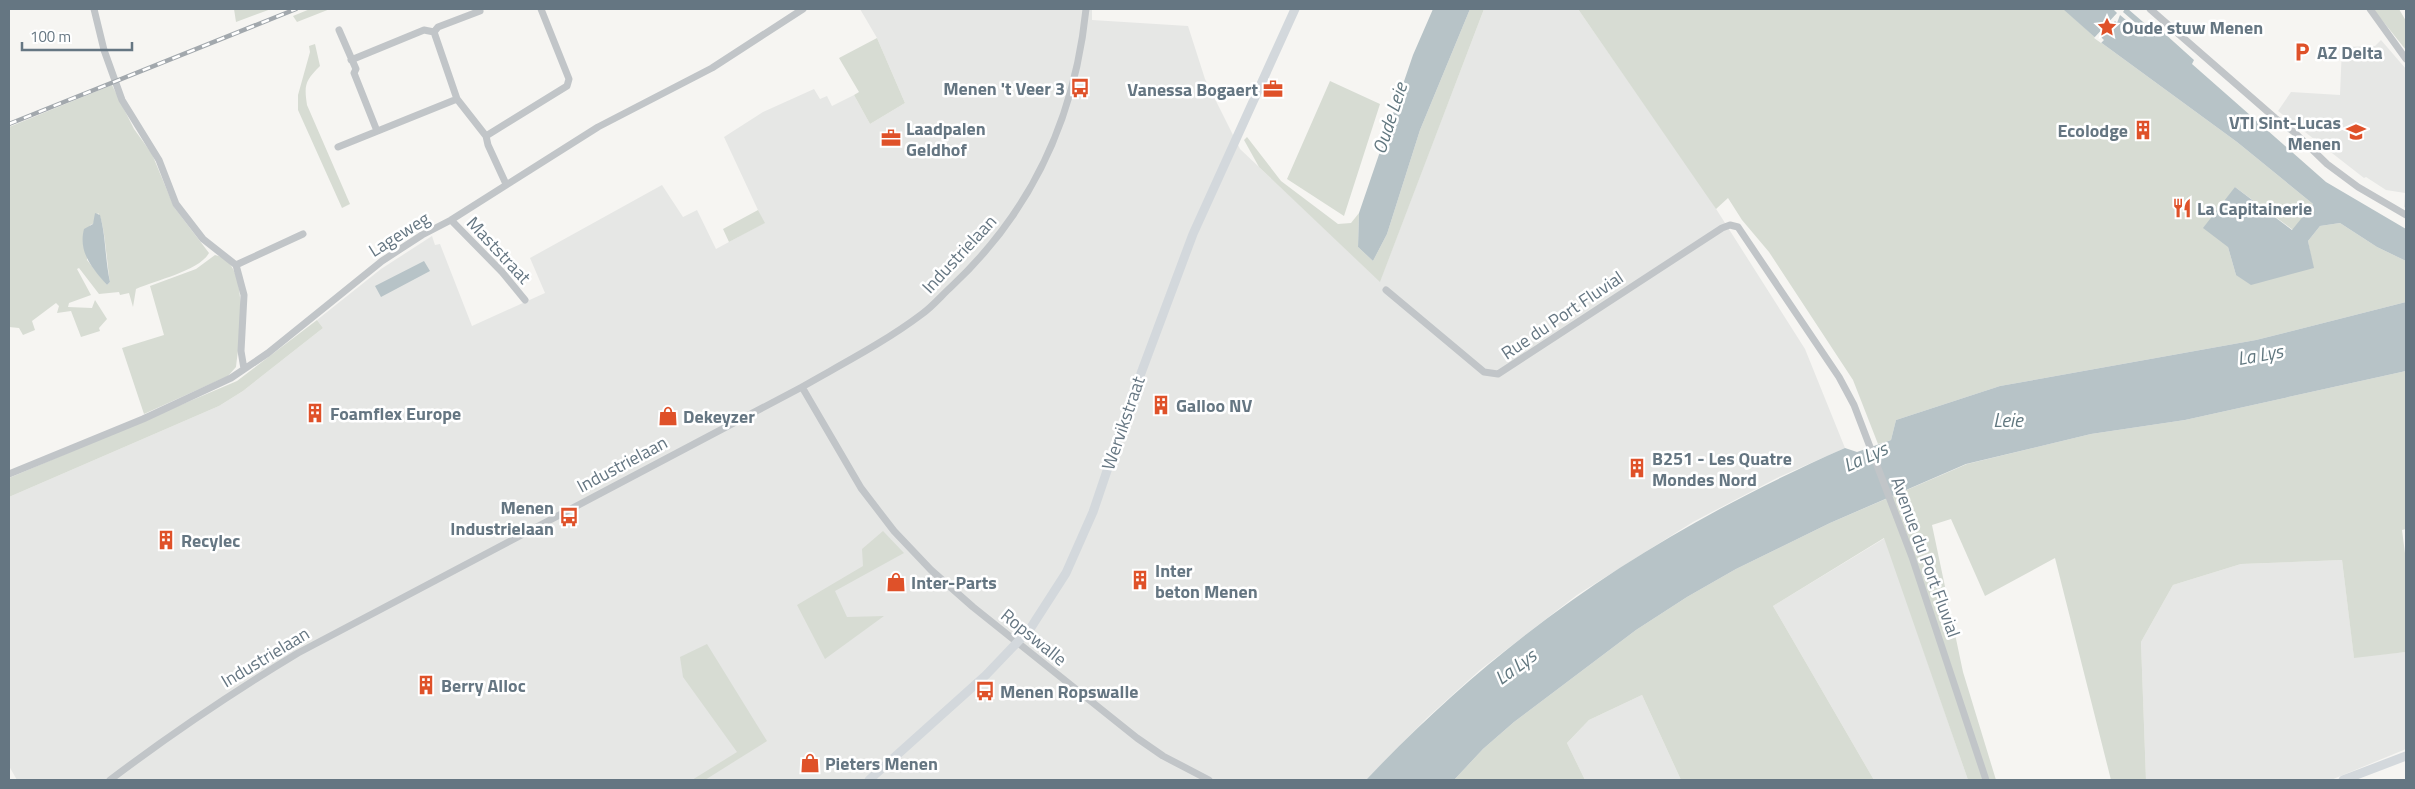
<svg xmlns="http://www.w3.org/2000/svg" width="2415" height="789" viewBox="0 0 2415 789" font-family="'Titillium Web',sans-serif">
	<rect width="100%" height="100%" fill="#f6f5f2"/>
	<path fill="#e6e7e5" d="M860,9H1092V20L1188,26L1205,79L1240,149L1380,281L1484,9H1578L1706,193L1805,349L1845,448L1777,478L1693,522L1577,595L1480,670L1427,718L1366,780H17L9,766V497L219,406L243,391L323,328L317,320L381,269L432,236L435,245L440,244L472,326L545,293L530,258L662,185L683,217L697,210L716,249L764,223L724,137L763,112L814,89L820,99L827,96L832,106L854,95L870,124L905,103L877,38Z
		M2381,40L2406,69V208L2404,207L2405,193L2386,190L2366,177L2364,178L2278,111L2291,92L2340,95L2342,47L2375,46Z
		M1885,538L1968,780H1874L1773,606Z
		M2342,560L2354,657L2406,652V749L2331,780H2146L2141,642L2173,585L2241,564Z
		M1642,695L1681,780H1585L1567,743L1589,720Z"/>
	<path fill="#d7dcd3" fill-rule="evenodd" d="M234,9H271L236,22Z
		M310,9H330L297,22L293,16Z
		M1470,9H1484L1380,282L1259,167L1244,140L1247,137L1281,181L1338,224L1351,223L1359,213L1358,247L1373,261L1387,234L1420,130Z
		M1578,9H2064L2099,41L2237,142L2313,204L2293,230L2235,187L2228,247L2236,275L2313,268L2308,241L2320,226L2340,223L2377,247L2406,261V302L2256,340L2000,386L1896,420L1891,440L1878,444L1853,380L1769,252L1742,220L1728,198L1716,209Z
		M2373,9H2399L2406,21V50Z
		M877,38L905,103L870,124L854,95L859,92L839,58Z
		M315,44L320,66C305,81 304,85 307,105L350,204L342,208L298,110V95L310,52L309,46Z
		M1330,81L1380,104L1344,216L1287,179Z
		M112,85L134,129L152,154L174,207L209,253C199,271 156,280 136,289L133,307L129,293L120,295L119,292L99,294L79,268L77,269L91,295L69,303L68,307L92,308L95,300L107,319L99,328L100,331L81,337L71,311L57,313L59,306L56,303L32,321L35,330L23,335L19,328L9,327V127ZM98,213C105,221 107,267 110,282L107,285L87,260L90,225L93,224Z
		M758,210L765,223L729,242L723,229Z
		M215,255C252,261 239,342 236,367L228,376L144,414L122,348L164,335L150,286L196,269Z
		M317,320L323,328L243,391L219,406L9,497V478L237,381Z
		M2406,371V529L2402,530L2406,561V652L2354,658L2342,560L2241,564L2173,585L2141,642L2146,780H2111L2055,558L1985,596L1951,519L1932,525L1963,672L1996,780H1968L1884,538L1773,606L1874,780H1681L1642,695L1589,720L1567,743L1585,780H1454L1483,749L1514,722L1636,630L1687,597L1736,569L1830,523L1967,464L2091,434L2185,420Z
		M883,531L904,553L835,591L847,617L884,616L825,659L797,605L863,566L862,549Z
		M707,644L767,741L705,780H692L737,752L683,677L680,657Z"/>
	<path fill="#b7c3c7" d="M1433,9H1470L1420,130L1387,234L1373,261L1358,247L1359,213L1413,55Z
		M2063,9H2128L2150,28L2154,24L2194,60L2192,64L2326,182L2406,229V261L2377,247L2340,223L2320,226L2308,241L2314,268L2251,285L2236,275L2228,247L2203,228L2235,187L2292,230L2313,204L2237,142L2099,41Z
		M95,213L100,215C106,236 105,260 110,282L107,285C92,268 78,252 84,229L93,224Z
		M424,261L430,271L381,297L375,286Z
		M2406,302V371L2185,420L2091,434L1966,464L1830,523L1736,569L1687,597L1636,630L1514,722L1483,749L1454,780H1366C1507,631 1657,531 1845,448L1857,452L1891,440L1896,420L2000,386L2256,340Z"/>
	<path fill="#f6f5f2" d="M2113,9H2125L2123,12L2145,31L2143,34L2120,15L2117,23L2115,21L2112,25L2114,27L2112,29L2110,27L2106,31L2108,33H2105L2101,37L2104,40L2101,43L2094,38L2117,13Z"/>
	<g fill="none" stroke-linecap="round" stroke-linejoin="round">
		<path stroke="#c1c5c8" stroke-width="7" d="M94,9L104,50L122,100L159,160L176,204L203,239L236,265L244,295L241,351L244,369
			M2150,9L2275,118L2294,132L2327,164L2358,187L2406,215
			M2370,9L2406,59
			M480,11L438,27L434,32L457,99L486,136L488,145L506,184
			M339,30L356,69L354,73L377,131
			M351,60L424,30L434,32
			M486,136L567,86L569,79L541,9
			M338,147L457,99
			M451,220L502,272L525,300
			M236,265L303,234
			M1386,290L1484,372L1498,374L1722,228L1730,225L1738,227L1839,377L1854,405L1912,557L1986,780
			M802,387L861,488L894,531L931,570L973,607L1137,738L1163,756L1209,780
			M9,474L143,419L231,378L268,353L382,261L422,235L451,220L598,127L712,68L803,9
			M110,780C171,734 233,692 298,653L802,387C842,364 885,342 922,314C933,306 942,295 952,286C1032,211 1075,117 1086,9"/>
		<path stroke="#d3d8dc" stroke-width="9" d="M869,780L986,675L1030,629L1066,573L1093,512L1131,400L1193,234L1295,9
			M2343,780L2406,756"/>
		<defs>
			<path id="rail" d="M9,124L296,9"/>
		</defs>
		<use href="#rail" stroke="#a2a8ad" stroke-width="4.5"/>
		<use href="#rail" stroke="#fff" stroke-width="2.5" stroke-dasharray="8" stroke-linecap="butt"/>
	</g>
	<defs>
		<symbol id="sight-bare" viewBox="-9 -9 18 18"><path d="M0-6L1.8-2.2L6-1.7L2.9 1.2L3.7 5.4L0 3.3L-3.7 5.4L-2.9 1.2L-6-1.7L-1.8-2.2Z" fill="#df5129" stroke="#fff" stroke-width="2.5" paint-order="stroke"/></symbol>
		<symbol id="parking-bare" viewBox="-9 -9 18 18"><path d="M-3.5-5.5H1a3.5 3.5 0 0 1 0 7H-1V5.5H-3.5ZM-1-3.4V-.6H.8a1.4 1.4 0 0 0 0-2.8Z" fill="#df5129" stroke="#fff" stroke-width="2.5" paint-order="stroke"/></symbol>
		<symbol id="bus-bare" viewBox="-9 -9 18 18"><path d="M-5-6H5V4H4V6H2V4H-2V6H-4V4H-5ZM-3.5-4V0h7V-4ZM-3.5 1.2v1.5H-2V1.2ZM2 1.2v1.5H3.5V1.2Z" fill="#df5129" stroke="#fff" stroke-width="2.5" paint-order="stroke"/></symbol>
		<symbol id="office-bare" viewBox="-9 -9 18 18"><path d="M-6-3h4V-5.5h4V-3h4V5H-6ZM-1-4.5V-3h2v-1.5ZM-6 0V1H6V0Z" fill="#df5129" stroke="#fff" stroke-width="2.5" paint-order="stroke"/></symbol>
		<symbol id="building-bare" viewBox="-9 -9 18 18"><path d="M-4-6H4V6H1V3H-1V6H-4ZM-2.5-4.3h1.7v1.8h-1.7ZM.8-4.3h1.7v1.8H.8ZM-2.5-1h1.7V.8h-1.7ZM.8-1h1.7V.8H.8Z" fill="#df5129" stroke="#fff" stroke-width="2.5" paint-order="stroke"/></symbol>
		<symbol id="school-bare" viewBox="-9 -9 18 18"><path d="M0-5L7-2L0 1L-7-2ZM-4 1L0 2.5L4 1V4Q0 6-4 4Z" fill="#df5129" stroke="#fff" stroke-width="2.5" paint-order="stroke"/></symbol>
		<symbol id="restaurant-bare" viewBox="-9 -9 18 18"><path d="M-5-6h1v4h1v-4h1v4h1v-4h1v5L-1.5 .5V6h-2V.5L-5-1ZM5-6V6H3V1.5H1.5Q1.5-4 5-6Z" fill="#df5129" stroke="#fff" stroke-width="2.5" paint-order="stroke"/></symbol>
		<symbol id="shop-bare" viewBox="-9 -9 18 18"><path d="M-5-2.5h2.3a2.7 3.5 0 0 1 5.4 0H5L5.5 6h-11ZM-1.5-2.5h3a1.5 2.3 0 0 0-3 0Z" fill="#df5129" stroke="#fff" stroke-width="2.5" paint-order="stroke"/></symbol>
	</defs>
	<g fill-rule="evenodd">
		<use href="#sight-bare" x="2093" y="13" width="28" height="28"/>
		<use href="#parking-bare" x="2288" y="38" width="28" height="28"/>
		<use href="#bus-bare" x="1066" y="74" width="28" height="28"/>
		<use href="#office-bare" x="1259" y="75" width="28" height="28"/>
		<use href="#building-bare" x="2129" y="116" width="28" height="28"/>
		<use href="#school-bare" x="2342" y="118" width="28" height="28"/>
		<use href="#office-bare" x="877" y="124" width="28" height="28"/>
		<use href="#restaurant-bare" x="2168" y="194" width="28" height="28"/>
		<use href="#building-bare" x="1147" y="391" width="28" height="28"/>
		<use href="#building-bare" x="301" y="399" width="28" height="28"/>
		<use href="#shop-bare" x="654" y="402" width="28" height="28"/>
		<use href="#building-bare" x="1623" y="454" width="28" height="28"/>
		<use href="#bus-bare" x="555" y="503" width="28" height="28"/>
		<use href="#building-bare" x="152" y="526" width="28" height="28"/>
		<use href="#building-bare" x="1126" y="566" width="28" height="28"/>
		<use href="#shop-bare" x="882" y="568" width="28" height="28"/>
		<use href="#building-bare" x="412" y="671" width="28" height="28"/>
		<use href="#bus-bare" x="971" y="677" width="28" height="28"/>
		<use href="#shop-bare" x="796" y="749" width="28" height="28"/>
	</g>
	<g text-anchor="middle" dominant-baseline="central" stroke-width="5" stroke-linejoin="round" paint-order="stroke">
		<g font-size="18" font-weight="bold" fill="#657682" stroke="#fff" text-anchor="start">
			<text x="2122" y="27">Oude stuw Menen</text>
			<text x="2317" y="52">AZ Delta</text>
			<text x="1065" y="88" text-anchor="end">Menen 't Veer 3</text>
			<text x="1258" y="89" text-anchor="end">Vanessa Bogaert</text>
			<text x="2341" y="122" text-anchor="end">VTI Sint-Lucas<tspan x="2341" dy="21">Menen</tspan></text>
			<text x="906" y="128">Laadpalen<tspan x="906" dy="21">Geldhof</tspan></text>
			<text x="2128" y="130" text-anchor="end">Ecolodge</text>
			<text x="2197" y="208">La Capitainerie</text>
			<text x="1176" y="405">Galloo NV</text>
			<text x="330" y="413">Foamflex Europe</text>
			<text x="683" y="416">Dekeyzer</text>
			<text x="1652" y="458">B251 - Les Quatre<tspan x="1652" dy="21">Mondes Nord</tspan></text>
			<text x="554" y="507" text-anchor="end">Menen<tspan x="554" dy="21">Industrielaan</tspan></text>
			<text x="181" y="540">Recylec</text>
			<text x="1155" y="570">Inter<tspan x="1155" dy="21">beton Menen</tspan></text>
			<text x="911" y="582">Inter-Parts</text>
			<text x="441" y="685">Berry Alloc</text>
			<text x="1000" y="691">Menen Ropswalle</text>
			<text x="825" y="763">Pieters Menen</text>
		</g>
		<g font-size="18" fill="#657682" stroke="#fff">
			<text transform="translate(399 234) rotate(-32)">Lageweg</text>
			<text transform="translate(499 250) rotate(47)">Maststraat</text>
			<text transform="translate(959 254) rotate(-47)">Industrielaan</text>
			<text transform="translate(1562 315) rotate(-34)">Rue du Port Fluvial</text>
			<text transform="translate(1123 423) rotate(-71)">Wervikstraat</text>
			<text transform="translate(622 464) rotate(-28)">Industrielaan</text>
			<text transform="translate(1926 557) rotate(70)">Avenue du Port Fluvial</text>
			<text transform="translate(1034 637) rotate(39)">Ropswalle</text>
			<text transform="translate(265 657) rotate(-31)">Industrielaan</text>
		</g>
		<g font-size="19" font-style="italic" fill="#61777f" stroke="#fff">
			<text transform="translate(1389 118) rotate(-72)">Oude Leie</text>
			<text transform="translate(2260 354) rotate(-10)">La Lys</text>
			<text x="2008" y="419">Leie</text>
			<text transform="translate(1865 456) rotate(-24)">La Lys</text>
			<text transform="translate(1515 666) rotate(-36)">La Lys</text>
		</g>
	</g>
	<rect width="2415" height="789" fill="none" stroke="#657682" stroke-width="20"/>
	<path d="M22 42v8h110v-8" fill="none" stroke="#657682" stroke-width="2.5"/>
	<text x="30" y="42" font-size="15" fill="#657682" stroke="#ffffff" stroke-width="4" paint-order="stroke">100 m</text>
</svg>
